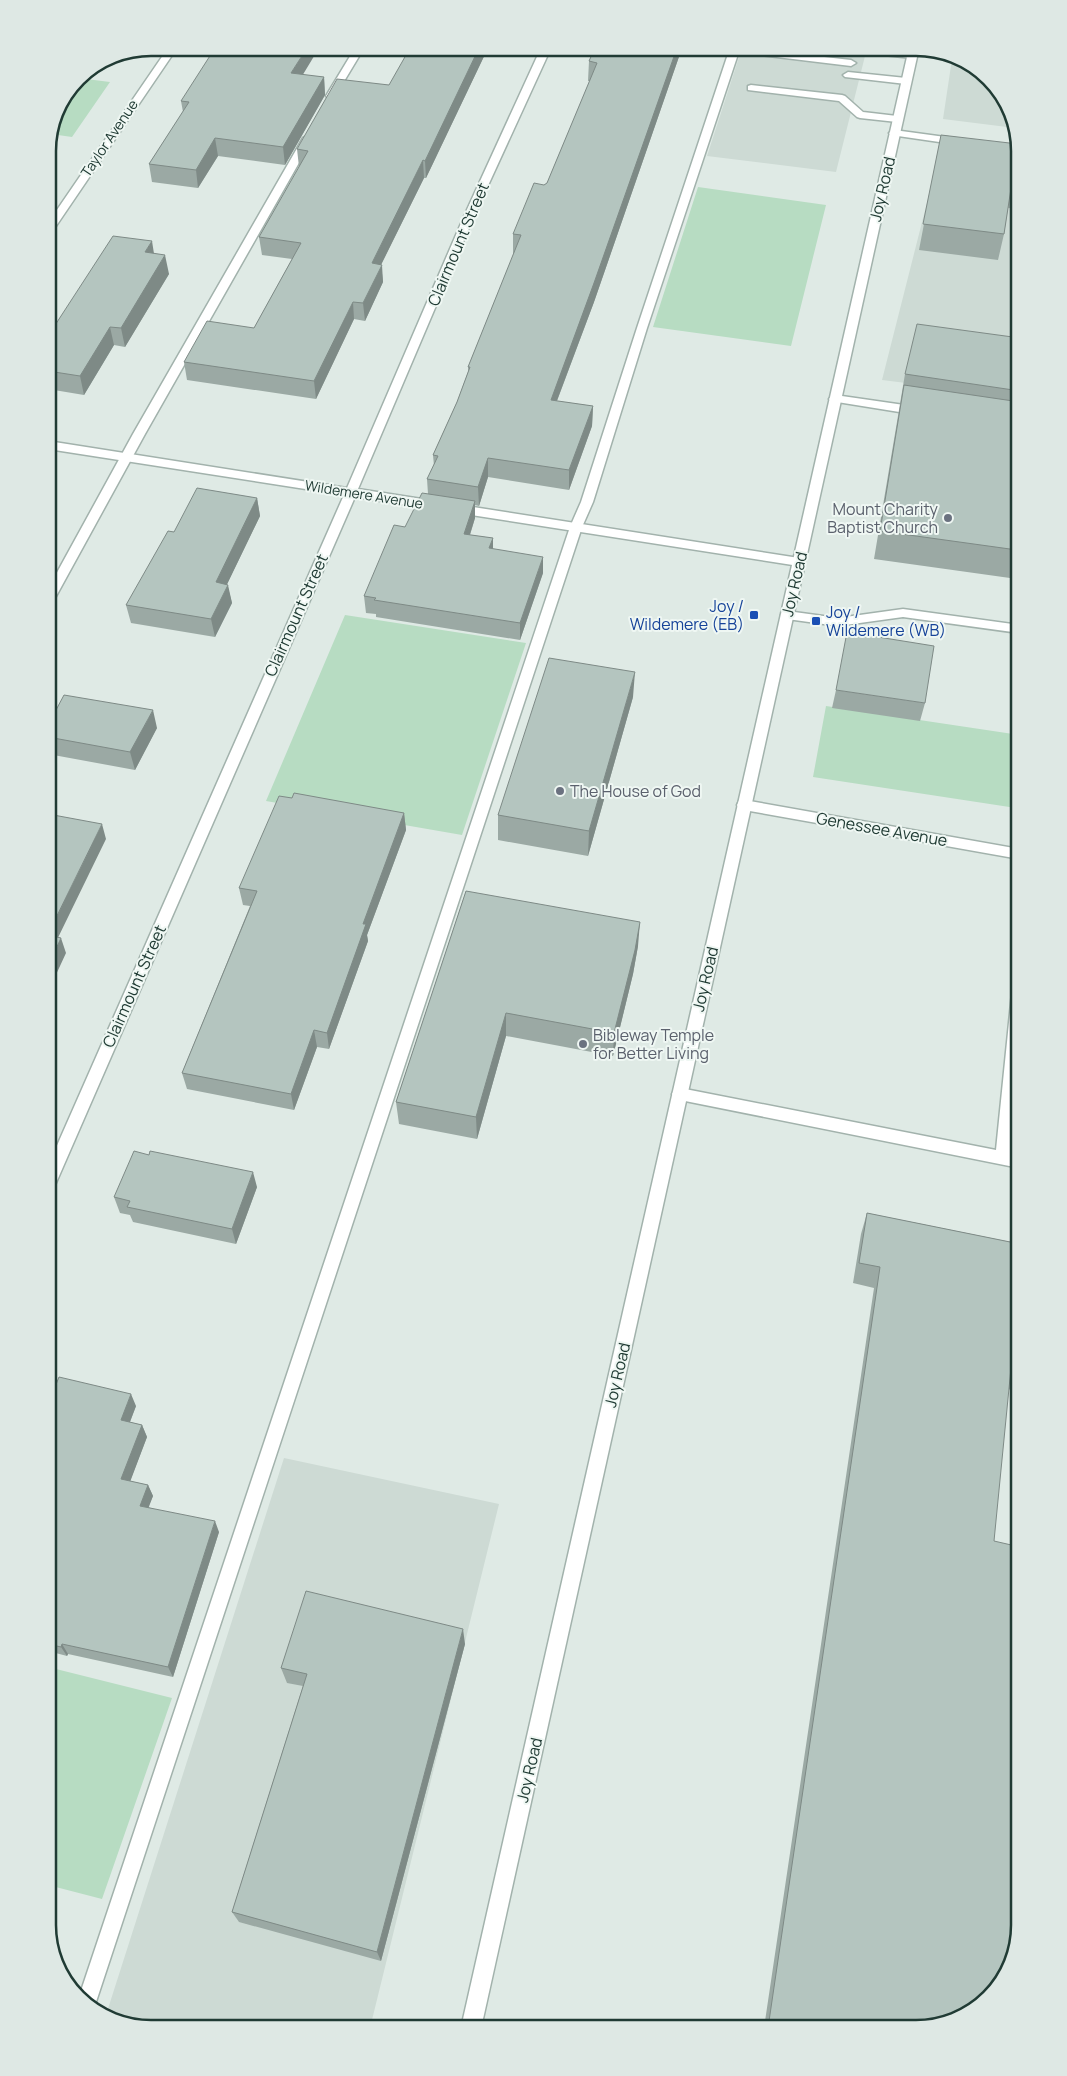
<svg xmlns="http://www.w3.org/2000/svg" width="1067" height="2076" viewBox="0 0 1067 2076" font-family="Manrope,sans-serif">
	<rect width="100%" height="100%" fill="#dfeae5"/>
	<path fill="#cddad4" d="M742,48H867L836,172L707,156Z
		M952,59L979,69L1012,112L1015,128L943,119Z
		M937,163L1019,173V397L882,380Z
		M284,1458L499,1504L370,2028H145L106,2015Z"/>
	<path fill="#b7dcc2" d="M78,78L110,82L72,137L51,134L58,106Z
		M698,187L826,205L791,346L653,327Z
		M345,615L526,643L462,835L266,801Z
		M826,706L1019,735V771L1016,808L813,777Z
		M48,1667L172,1698L102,1899L48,1885Z"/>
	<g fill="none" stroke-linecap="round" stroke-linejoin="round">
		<defs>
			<path id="service" d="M355,48H364L334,98H328L326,96Z
				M730,48H740L647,328L593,502L582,527L93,2011L80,1994L570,527L581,502L637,328Z
				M851,48L912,52L917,55L912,58L855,52L852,51Z
				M762,50L851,60L856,63L851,66L759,55L757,53Z
				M848,72L906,78L911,81L906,84L845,77L843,75Z
				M751,85L842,95L845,96L863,112L897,116L902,119L897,122L860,118L857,117L839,101L748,90V86Z
				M308,135L313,138L145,434L54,600L52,603L48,604V589L133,434L303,138Z
				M903,609L1019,625V633L903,617L838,626L787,619L781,615L787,611L838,618Z
				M1019,987V1066L1011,1153L1019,1154V1168L680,1100L675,1099L672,1094L675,1089L680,1088L996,1150L1012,993L1014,989Z"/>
			<path id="minor" d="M168,48H177L52,232L48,233V223Z
				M541,48H551L475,214L358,489L799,558L805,562L799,566L355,497L56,1183L54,1188L48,1190V1166L344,495L48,449V441L347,488L465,214Z
				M894,130L960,139L965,142L960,145L891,135L889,133Z
				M835,395L918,407L924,411L918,415L831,401L829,399L831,397Z
				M744,800L1019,849V859L744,810L739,809L737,805L739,801Z"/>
			<path id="tertiary" d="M909,48H919L481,2028H461Z"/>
		</defs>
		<use href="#service" stroke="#a2b2ac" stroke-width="3"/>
		<use href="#minor" stroke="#a2b2ac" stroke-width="3"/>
		<use href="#tertiary" stroke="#a2b2ac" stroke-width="3"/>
		<use href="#service" fill="#fff" fill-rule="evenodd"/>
		<use href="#minor" fill="#fff" fill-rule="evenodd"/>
		<use href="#tertiary" fill="#fff" fill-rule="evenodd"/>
	</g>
	<path fill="#9ba9a4" d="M488,48L426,178H424L381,265L383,282L365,321L354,319L316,399L187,380L184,362L254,328L292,259L262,255L259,237L299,167L297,149L389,85Z
		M595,48H682L594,302L557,401L593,406L592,426L569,490L488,477L479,506L475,505V518L470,535L493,538V549L543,573L520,640L376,617V614L366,613L364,596L405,527L428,494L427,479L434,466L433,455L457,402L468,372V367L514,253H513V234L544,185L547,183L590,81H588L589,61Z
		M302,75L324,77L325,95L285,165L218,156L198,188L152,182L149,164L183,112L181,101Z
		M941,135L1020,152V209L1008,208L1004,234L998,260L919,250Z
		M154,254L169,274L125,347L114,345L84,395L48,389V336Z
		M1020,338V536H1019L1017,550L1010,578L874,559L905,374Z
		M257,498L260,516L227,584L232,603L215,637L131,623L126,605L174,532Z
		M836,690L925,703L920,721L832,708Z
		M633,697L588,856L498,840V815Z
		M48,725L157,728L135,770L48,754Z
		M292,798L404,813L406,830L367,935L368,941L329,1049L317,1047L294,1110L187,1089L182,1073L250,906L243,905L239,888Z
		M466,891L638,946L633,974L613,1056L506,1036L477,1139L399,1124L396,1102Z
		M149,1155L257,1187L236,1244L133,1222L130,1215L120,1213L114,1197Z
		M867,1213L1020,1244V1392L1008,1389L915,2028H764L874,1288L853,1283L861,1234Z
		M48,1402L136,1406L130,1422L142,1425L147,1437L130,1481L148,1485L153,1496L148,1507L219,1532L173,1677L68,1654L67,1656L48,1651Z
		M465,1644L381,1961L239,1922L232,1912L303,1686L287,1683L281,1668Z"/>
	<path fill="#7e8a86" d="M307,48H319L293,91L291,73Z
		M479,48H488L426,178L425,161Z
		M677,48H682L594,302L550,419L551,400Z
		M324,77L325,95L285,165L283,147Z
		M215,138L218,156L198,188L196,170Z
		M423,160L424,178L373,281L372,263Z
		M152,241L155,260L145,252Z
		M165,255L169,274L125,347L121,328Z
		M382,265L383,282L365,321L363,303Z
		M353,302L354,319L316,399L314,381Z
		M110,327L114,345L84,395L80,376Z
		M593,406L592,426L569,490V470Z
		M488,458V477L479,506L478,487Z
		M257,498L260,516L219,601L216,582Z
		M475,501V518L465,550L464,534Z
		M493,538V555L489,548Z
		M543,557V573L520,640V623Z
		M228,585L232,603L215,637L211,619Z
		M635,672L633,697L588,856L589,831Z
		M153,710L157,728L135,770L130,752Z
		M404,813L406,830L367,935L368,941L329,1049L327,1033L363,924Z
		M102,824L106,839L52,950L48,937V934Z
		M640,922L638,946L633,974L613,1056L614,1033Z
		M61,938L66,953L48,992V966Z
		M506,1013V1036L477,1139L476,1117Z
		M314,1030L317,1047L294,1110L291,1094Z
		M253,1172L257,1187L236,1244L232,1229Z
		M131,1394L136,1406L126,1432L121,1420Z
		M142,1425L147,1437L127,1490L121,1479Z
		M148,1485L153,1496L145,1517L140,1506Z
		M215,1521L219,1532L173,1677L168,1667Z
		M463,1629L465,1644L381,1961L377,1952Z
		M62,1644L68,1654L67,1656L61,1647Z"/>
	<path fill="#b4c5bf" stroke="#7e8a86" d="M215,48H307L291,73L324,77L283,147L215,138L196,170L149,164L189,102L181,101Z
		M410,48H479L425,161L423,160L372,263L382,265L363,303L353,302L314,381L184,362L207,321L254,328L301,243L259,237L308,151L297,149L337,79L389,85Z
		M595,48H677L594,283L551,400L593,406L569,470L488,458L478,487L427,479L438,456L433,455L457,402L470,367H468L521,235L513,234L534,183L544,185L547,183L597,63L589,61Z
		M941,135L1018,144L1020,152V182H1012L1004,234L923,224Z
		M113,236L152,241L145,252L165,255L121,328L110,327L80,376L48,371V336Z
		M917,324L1020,338V391L905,374Z
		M904,385L1020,402V526L1017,550L880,531Z
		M197,488L257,498L216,582L228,585L211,619L126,605L168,531L174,532Z
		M422,493L475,501L464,534L493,538L489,548L543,557L520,623L374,600L376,598L364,596L394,525L405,527Z
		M847,632L934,646L925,703L836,690Z
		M549,658L635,672L589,831L498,815Z
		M64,695L153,710L130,752L48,737V725Z
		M294,793L404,813L363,924H366L327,1033L314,1030L291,1094L182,1073L257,891L239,888L279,796L292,798Z
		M48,814L102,824L48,934Z
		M466,891L640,922L635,950L614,1033L506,1013L476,1117L396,1102Z
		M48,935L61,938L48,966Z
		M134,1151L149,1155L150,1151L253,1172L232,1229L127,1207L130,1201L114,1197Z
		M867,1213L1020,1244V1370L1011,1368L994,1541L1020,1547V1925L1002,1982L955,2021L915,2028H768L880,1267L859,1263Z
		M59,1377L131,1394L121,1420L142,1425L121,1479L148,1485L140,1506L215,1521L168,1667L62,1644L61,1647L48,1644V1402H49Z
		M306,1591L463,1629L377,1952L232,1912L307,1674L281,1668Z"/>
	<g fill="#6b7280" stroke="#eff7f3" stroke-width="2">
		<circle cx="948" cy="518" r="5"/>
		<circle cx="560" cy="791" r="5"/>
		<circle cx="583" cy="1044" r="5"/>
	</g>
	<g fill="#1a4fb4" stroke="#eff7f3" stroke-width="2">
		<rect x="749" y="610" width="10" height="10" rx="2.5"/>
		<rect x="811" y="616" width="10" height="10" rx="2.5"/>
	</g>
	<g text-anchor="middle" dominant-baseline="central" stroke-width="4" stroke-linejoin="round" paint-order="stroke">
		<g font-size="14" fill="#203b34" stroke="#eff7f3">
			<text transform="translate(109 138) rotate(-56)">Taylor Avenue</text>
			<text transform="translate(364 494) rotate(9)">Wildemere Avenue</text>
		</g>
		<g font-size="16" fill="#203b34" stroke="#eff7f3">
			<text transform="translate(882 189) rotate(-77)">Joy Road</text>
			<text transform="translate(458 244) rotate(-67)">Clairmount Street</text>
			<text transform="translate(794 584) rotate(-77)">Joy Road</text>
			<text transform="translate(296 615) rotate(-66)">Clairmount Street</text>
			<text transform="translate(882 829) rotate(10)">Genessee Avenue</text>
			<text transform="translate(705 979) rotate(-77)">Joy Road</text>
			<text transform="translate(134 986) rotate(-66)">Clairmount Street</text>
			<text transform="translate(617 1375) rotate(-77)">Joy Road</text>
			<text transform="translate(529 1770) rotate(-77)">Joy Road</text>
		</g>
		<g font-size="16" fill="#5b616d" stroke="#eff7f3" text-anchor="start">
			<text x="938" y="509" text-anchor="end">Mount Charity<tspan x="938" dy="18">Baptist Church</tspan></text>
			<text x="570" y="791">The House of God</text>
			<text x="593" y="1035">Bibleway Temple<tspan x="593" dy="18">for Better Living</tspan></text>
		</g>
		<g font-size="16" fill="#164399" stroke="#eff7f3" text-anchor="end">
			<text x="744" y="606">Joy /<tspan x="744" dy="18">Wildemere (EB)</tspan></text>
			<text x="826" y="612" text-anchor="start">Joy /<tspan x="826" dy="18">Wildemere (WB)</tspan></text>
		</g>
	</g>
	<path d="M0 0H1067V2076H0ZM151 56H916A95 95 0 0 1 1011 151V1925A95 95 0 0 1 916 2020H151A95 95 0 0 1 56 1925V151A95 95 0 0 1 151 56Z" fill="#dee8e4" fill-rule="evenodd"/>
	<path fill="none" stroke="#203b34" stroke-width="2.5" d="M151 56H916A95 95 0 0 1 1011 151V1925A95 95 0 0 1 916 2020H151A95 95 0 0 1 56 1925V151A95 95 0 0 1 151 56Z"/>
</svg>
